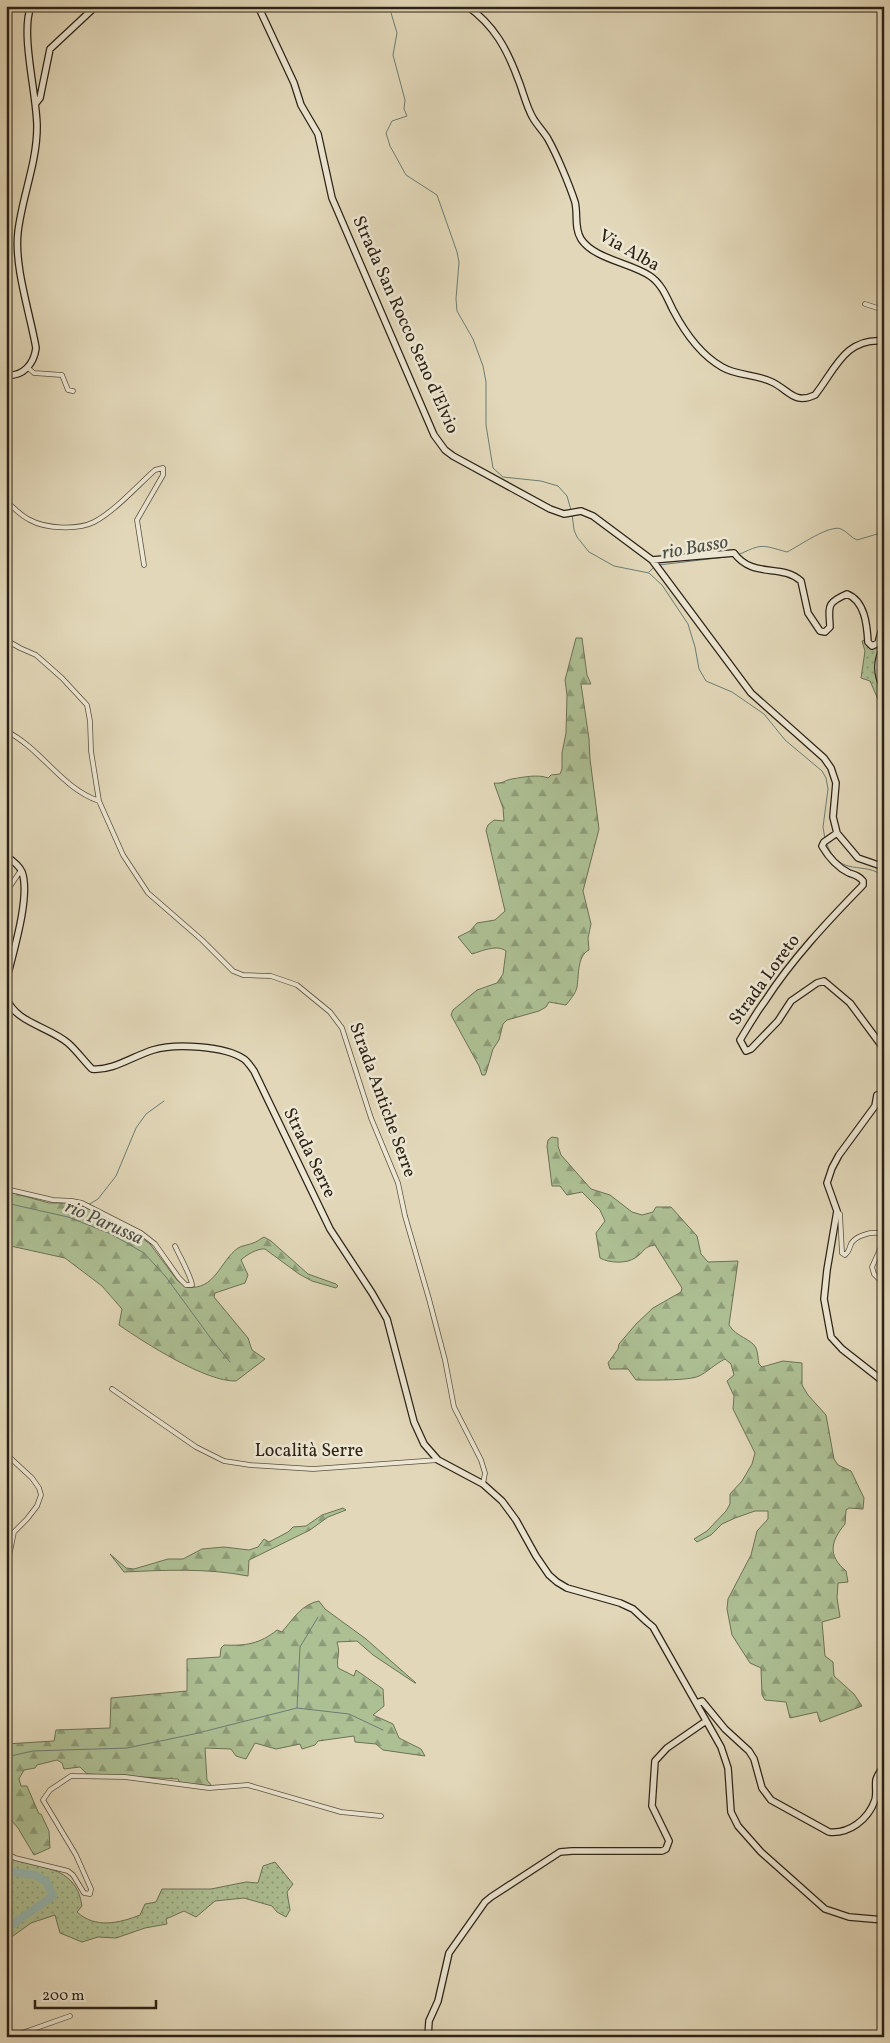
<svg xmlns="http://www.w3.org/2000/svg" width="890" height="2043" viewBox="0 0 890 2043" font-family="Vollkorn,serif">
	<defs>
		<pattern id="grass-dots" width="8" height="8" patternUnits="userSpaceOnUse" patternTransform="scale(1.25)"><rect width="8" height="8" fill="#adc094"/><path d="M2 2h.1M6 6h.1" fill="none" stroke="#8d9c78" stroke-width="1.8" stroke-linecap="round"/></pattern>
		<pattern id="forest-firs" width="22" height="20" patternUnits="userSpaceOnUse" patternTransform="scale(1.25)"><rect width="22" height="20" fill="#adc094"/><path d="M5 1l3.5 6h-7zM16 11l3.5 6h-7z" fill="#8d9c78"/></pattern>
	</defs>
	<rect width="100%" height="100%" fill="#e2d8b9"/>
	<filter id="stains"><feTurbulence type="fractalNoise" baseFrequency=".004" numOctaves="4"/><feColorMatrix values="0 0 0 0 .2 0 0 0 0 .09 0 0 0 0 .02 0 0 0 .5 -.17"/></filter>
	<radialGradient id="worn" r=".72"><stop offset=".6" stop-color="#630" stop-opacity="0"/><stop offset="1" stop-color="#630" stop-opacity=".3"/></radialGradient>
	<path fill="url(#grass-dots)" stroke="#6c7156" d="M865,640L870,649L880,648L876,671L878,684L884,693V707L881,706L870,681L861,678L865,651L862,641Z
		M6,1855C37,1870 76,1863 82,1906L77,1912C95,1929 120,1923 140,1915L145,1904L156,1902L162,1889H211L246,1882L258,1883L263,1866L275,1862L293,1884L287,1892L290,1910L286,1917L277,1912L272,1906L244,1898L215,1901L196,1917L184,1911L166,1919L167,1924L145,1928L116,1938L98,1937L82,1942L60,1933L55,1915L31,1923L6,1941Z"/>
	<path fill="url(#forest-firs)" stroke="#6c7156" d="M576,638H582L587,675L591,684H581L589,739L590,759L599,829L583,891L591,924L588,938L589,950C577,956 579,975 577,987C576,993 570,1000 566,1005L549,1002L546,1007L539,1011L507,1020L503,1024L499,1040L493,1049L486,1073L485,1075H482L479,1066L451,1015L453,1010L477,990L497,983L503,974L506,951C497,944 482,951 472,954L458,937L470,931L477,923L495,920L505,911L486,830L488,825L494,820L504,821L503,808L494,783C504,784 504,780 512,779C524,777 538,774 548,778L551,775L560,774L562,769V753L566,733L567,695L565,680Z
		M552,1137L558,1138V1146L561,1155L591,1189L610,1195L632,1212L642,1215L653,1212L656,1207H671L697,1236L701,1254L708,1262L738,1261L729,1325C736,1337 752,1339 756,1348C758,1352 758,1360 759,1364L762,1367L783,1361L802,1363V1385L808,1395L826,1415L834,1459L838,1465L851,1471L864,1498L863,1509L849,1508L846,1510L845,1524C831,1541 827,1555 846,1571L848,1582L838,1583L837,1598L840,1617L822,1622L825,1656L833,1662L834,1676L854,1694L862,1706L820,1722L817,1712L790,1718L786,1702L765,1700L762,1695L761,1668L750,1663L732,1635L727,1609L728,1599L751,1555L757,1531L768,1519V1511H755L735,1518L722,1524L711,1535L697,1542L694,1539L707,1531L726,1511L730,1504V1494L742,1481L752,1464L755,1453L733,1409L734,1396L727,1381L734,1375L731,1364L725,1359C715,1364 706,1373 699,1376C689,1381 649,1380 636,1380L628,1369H610L608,1363L618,1349L619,1344L636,1324L653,1308L681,1292L682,1288L655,1245C642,1247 645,1252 635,1258C626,1264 609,1263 600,1258L596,1233L605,1221L600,1210L582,1192L567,1195L560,1186H552L547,1146L548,1140Z
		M6,1191L49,1203H73L88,1208L139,1236L150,1244L177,1280L187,1287C215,1291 220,1261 238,1248C243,1245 249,1245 253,1243C257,1242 260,1239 264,1237L271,1241L308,1274L336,1284L338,1286L336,1288L312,1281L299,1274L265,1249C258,1248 246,1255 241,1260L248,1275L245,1283L215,1293L214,1297L248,1338L252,1350L265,1359L236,1381C206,1382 145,1343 119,1325L122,1309L102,1286L65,1258L6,1245Z
		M343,1508L346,1510L328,1517L310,1530L249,1560L248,1576C207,1568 166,1570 124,1572L110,1554L126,1568L134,1569L168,1559H183L202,1549L224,1547L249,1550L258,1547L264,1539L269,1542L288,1532L293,1527L306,1526L322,1515Z
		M319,1601L325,1609L366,1639L416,1683H415L373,1655L357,1641L337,1642C341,1655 336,1657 338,1668L354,1676L356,1670L383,1689L384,1706L373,1715L393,1724L399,1738L421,1749L425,1756L383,1750L376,1744L355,1742L354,1736L318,1741L315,1745L302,1749L300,1744L276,1749L255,1743L246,1759L236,1756L231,1749L205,1748L207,1780L212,1786L180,1783L178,1779L87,1774L80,1767L64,1769L62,1763L57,1760L37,1765L35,1768L24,1770L19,1779L21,1786H27L39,1814H41L49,1831L50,1848L34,1855L18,1828L6,1814V1744L54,1741L56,1730L110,1728L111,1698L187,1691V1659L220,1657L221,1648L224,1645C245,1646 260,1644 277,1630L282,1632C293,1619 302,1604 319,1601Z"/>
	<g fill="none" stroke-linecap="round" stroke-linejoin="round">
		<path stroke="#6b7d75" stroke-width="1" d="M389,6L397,33L393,55L405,100L404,109L407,116L392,121L386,133L390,146L406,175L437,195L457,252L459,262L456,299L457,311L473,339L483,366L486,382V425L493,468L503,477L541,481L558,486L567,496L571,510
			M572,514L574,530L577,537L589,552L614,566L649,573L662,585L688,624L695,647L699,669L706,681L732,692L764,714L785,740L822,771L826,778L828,789L823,827L825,839
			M738,555C763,543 761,545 787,552C799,546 830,524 841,529C847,531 851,538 857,540L884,532
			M659,565L734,556
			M649,572L655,566
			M826,842C839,880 865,859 884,877
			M6,1203L68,1217L111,1234L144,1253L166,1277L212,1340L230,1362
			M88,1205L98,1199L116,1176L136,1128L146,1114L164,1101
			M69,1216L85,1207
			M297,1708L300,1647L318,1617
			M6,1757L33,1751L127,1748L194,1734L297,1708L349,1714L383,1730"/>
		<path stroke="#95b9b4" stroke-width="8" d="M6,1871L35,1875L46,1881L53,1896L6,1929"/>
		<defs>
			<path id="street" d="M865,304L884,310
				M28,368L34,373L62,375L68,390L73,391
				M6,501C14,508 21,516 30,520C46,529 78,530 94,522C115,511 137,486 155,470L163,468V475L137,520L144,565
				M6,640L20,648L36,655L62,678L87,705L90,721L91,751L99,801L123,855L148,893L202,940L233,971L243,975L271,976L297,985L330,1012L342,1028L371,1118L398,1183L405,1216L429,1299L445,1360L454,1407L481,1460L485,1473L483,1484
				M6,731C42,749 61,788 99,801
				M6,901L9,888L21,870
				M6,1189L53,1200L72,1201L82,1203L141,1233L155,1244L179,1278L186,1285H192C192,1278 179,1255 175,1246
				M837,1211L840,1214L842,1253L845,1255C850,1251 849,1248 851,1244C855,1236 870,1232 878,1233L884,1238
				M884,1240L872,1267L874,1274L879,1279L884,1278
				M112,1389L196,1447L224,1461L250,1465L313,1469L438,1460
				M6,1454L32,1478L39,1488L41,1495L37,1506L27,1519L14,1532L6,1571
				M6,1853L15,1858L68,1871L73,1875L84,1893L90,1894L91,1889L76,1855L43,1800L50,1790L71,1776L125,1777L209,1788L248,1785L341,1812L381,1816
				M11,2037L70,2016"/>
			<path id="secondary" d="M258,6L294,83L301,105L318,134L332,198L434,435L445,450L453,456L550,509L564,514L581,511L593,516L652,560L751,693L824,758L831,768L836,783L833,817L837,833L858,858L884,867
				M467,6C494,25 507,49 518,79C523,91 526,106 533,118C537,125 544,132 548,139C557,155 569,184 575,202C578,214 574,228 581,239C594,259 631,263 650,276C662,284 667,298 673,310C684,331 701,355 722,367C737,376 756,374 772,382C789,390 794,405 815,395C835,370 845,337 884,341
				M36,103L40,98L50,49L96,6
				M6,375C23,377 34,364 36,348C30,313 14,267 18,232C22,197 37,163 37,127C37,94 20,34 31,6
				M652,560L734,553C753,579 781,563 801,581L808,613L820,631L825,632L830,627C829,606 826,603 847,594C865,601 867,625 868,642L872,646L878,643L881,632L884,629
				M884,647C876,660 876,675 884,688
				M837,833L824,842L822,846C829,858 837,867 849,873C855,875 859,876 863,881V885C828,921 792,959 765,1001C756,1013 748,1027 740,1040L746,1051L751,1049L778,1021L791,1001L817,983L824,981L850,1003L884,1049
				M6,856C12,860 19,865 22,872C31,897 12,956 6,982
				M6,997C15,1023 48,1026 68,1043C77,1051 84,1061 92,1069C113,1071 133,1056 153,1050C175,1043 225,1046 244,1059C248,1062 251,1067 254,1071L330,1229L372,1293L387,1319L414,1422L424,1444L438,1460L483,1484L502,1501L516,1520L536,1556L549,1575L557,1582L567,1588L620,1603L633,1609L647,1622L653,1627L721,1747L728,1768L731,1812L738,1826L761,1852L825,1909L849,1917L884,1920
				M884,1093L877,1095L875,1106L839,1155L832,1168L827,1183L837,1211L827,1270L824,1299L831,1337L842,1349L884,1382
				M696,1703L702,1701L725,1729L749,1751L754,1759L762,1788L771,1800L829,1832C849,1834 868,1820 875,1800C877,1794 875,1787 876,1780C877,1776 881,1770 884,1766
				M428,2037L429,2021L438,2001L449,1953L485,1902L491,1897L560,1852L572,1851H662L666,1849L669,1841L652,1806L655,1761L667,1748L706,1721"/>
		</defs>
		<use href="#street" stroke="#5a5040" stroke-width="5.5"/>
		<use href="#secondary" stroke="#2c2217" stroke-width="8"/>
		<use href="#street" stroke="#ece6d2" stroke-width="4"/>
		<use href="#secondary" stroke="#ece6d2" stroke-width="5.5"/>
	</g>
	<g text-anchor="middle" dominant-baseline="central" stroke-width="5" stroke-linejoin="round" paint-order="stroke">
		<g font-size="18" fill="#2c2217" stroke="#ece6d2">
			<text transform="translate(629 251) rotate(29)">Via Alba</text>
			<text transform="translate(405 325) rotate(66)">Strada San Rocco Seno d'Elvio</text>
			<text transform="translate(765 980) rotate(-54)">Strada Loreto</text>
			<text transform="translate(382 1100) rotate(70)">Strada Antiche Serre</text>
			<text transform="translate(309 1153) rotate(64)">Strada Serre</text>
			<text x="309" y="1451">Località Serre</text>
		</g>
		<g font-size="19" font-style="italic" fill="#4c4f46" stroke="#ece6d2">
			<text transform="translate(695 548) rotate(-10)">rio Basso</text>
			<text transform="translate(104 1223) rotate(24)">rio Parussa</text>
		</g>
	</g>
	<rect width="890" height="2043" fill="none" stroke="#e2d8b9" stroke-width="25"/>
	<rect x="8" y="8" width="875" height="2028" fill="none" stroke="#2c2217" stroke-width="2.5"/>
	<rect x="12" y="12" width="865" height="2018" fill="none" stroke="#2c2217"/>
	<path d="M35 2000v8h121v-8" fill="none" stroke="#2c2217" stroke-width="2.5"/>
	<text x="42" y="2000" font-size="15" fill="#2c2217" stroke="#ece6d2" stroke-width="4" paint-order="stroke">200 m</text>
	<rect width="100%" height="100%" filter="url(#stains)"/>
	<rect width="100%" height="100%" fill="url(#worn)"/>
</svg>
